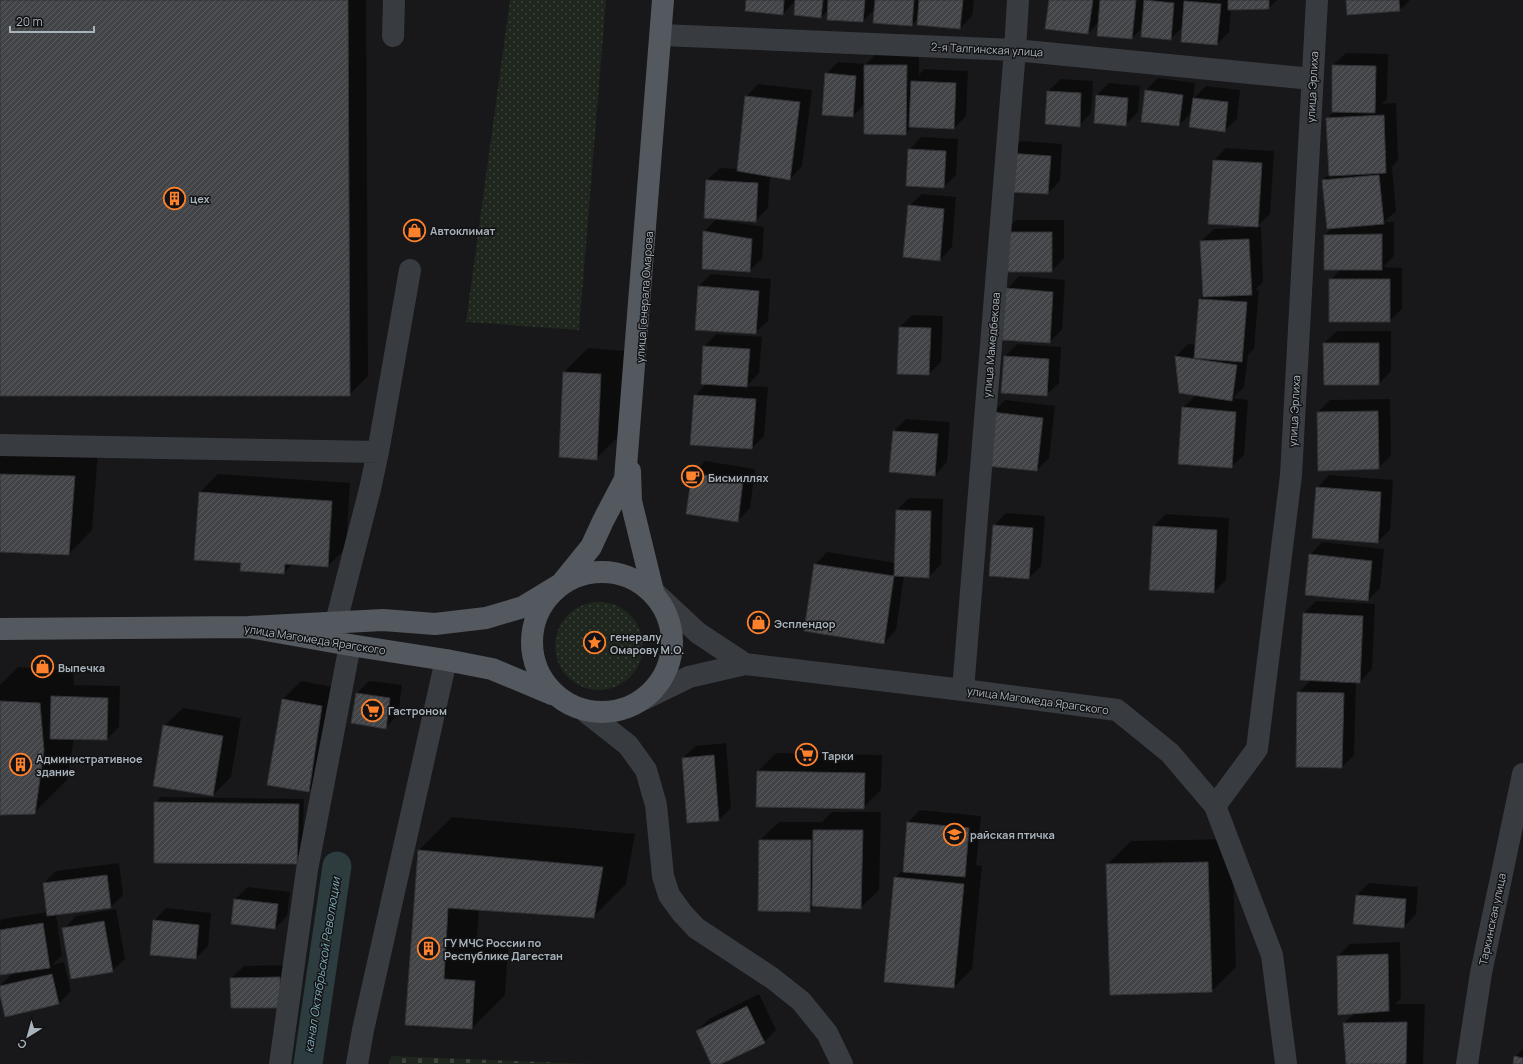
<svg xmlns="http://www.w3.org/2000/svg" width="1523" height="1064" viewBox="0 0 1523 1064" font-family="Manrope,sans-serif">
	<defs>
		<pattern id="grass-dots" width="8" height="8" patternUnits="userSpaceOnUse"><rect width="8" height="8" fill="#1e261d"/><path d="M2 2h.1M6 6h.1" fill="none" stroke="#3c433c" stroke-width="1.8" stroke-linecap="round"/></pattern>
		<pattern id="cemetery-stones" width="16" height="16" patternUnits="userSpaceOnUse"><rect width="16" height="16" fill="#1e261d"/><path d="M2 7V4a2 2 0 0 1 4 0v3zM10 15v-3a2 2 0 0 1 4 0v3z" fill="#3c433c"/></pattern>
		<pattern id="building-hatch" width="6" height="6" patternUnits="userSpaceOnUse"><rect width="6" height="6" fill="#424447"/><path d="M-1 1l2-2M0 6l6-6M5 7l2-2" fill="none" stroke="#5a5d60"/></pattern>
	</defs>
	<rect width="100%" height="100%" fill="#18181a"/>
	<path fill="url(#grass-dots)" d="M510,0H606L579,330L466,322Z
		M555 646a44 44 0 1 1 88 0a44 44 0 1 1-88 0Z"/>
	<path fill="url(#cemetery-stones)" d="M391,1056L593,1064H389Z"/>
	<path fill="#0007" d="M0,0H366L368,376L349,395H0Z
		M747,0H796L783,14Z
		M796,0H974L972,16L960,28L919,18L911,25L875,9L863,21L828,10L821,17Z
		M1050,0H1185V2L1186,0H1277L1269,8L1231,9L1229,32L1217,44L1183,27L1170,39L1143,27L1132,38L1099,22L1088,33Z
		M1347,0H1410L1400,10Z
		M877,53H919V75L924,69L968,71L966,116L954,128L913,126L905,134L865,104L853,116L826,74L838,62L866,64Z
		M1346,53L1388,54L1387,99L1382,104L1396,103L1398,160L1392,167L1396,211L1384,222H1394V256L1383,267L1402,268V309L1389,321L1330,280L1341,269L1325,235L1332,228L1323,180L1330,173L1327,118L1335,111L1333,65Z
		M1158,78L1195,83L1193,99L1206,86L1240,90L1237,119L1224,131L1192,112L1179,125L1142,121L1146,90Z
		M1061,79L1093,81L1091,113L1079,126L1048,91Z
		M1109,83L1140,86L1138,112L1125,125L1097,95Z
		M758,84L812,90L802,166L790,179L770,175L768,208L755,221L721,219V220L764,227L762,259L749,271L704,232L717,218L707,180L720,168L738,169L746,97Z
		M921,137L958,139L956,175L944,187L909,150Z
		M1021,141L1062,144L1060,181L1048,193L1006,191L1008,153Z
		M1226,148L1274,151L1270,214L1256,227H1261L1263,282L1255,290H1259L1254,349L1248,355L1244,387L1233,398L1248,400L1244,455L1231,467L1183,408L1196,395L1180,392L1176,356L1188,344L1196,345L1200,299L1204,295L1201,241L1214,229L1256,227L1214,160Z
		M922,194L956,197L952,247L940,260L909,206Z
		M1016,220H1064V258L1052,271H1004V232Z
		M711,274L771,279L768,321L755,333L699,286Z
		M1019,276L1065,280L1062,330L1049,342L1007,289Z
		M912,315L943,316L941,362L929,374L900,327Z
		M1337,331H1391V371L1379,384L1324,343Z
		M716,334L762,337L759,373L747,386L768,387L764,436L752,448L695,396L707,383L704,347Z
		M1017,344L1061,347L1059,383L1046,395L1005,356Z
		M588,348L625,351L620,435L596,459L564,372Z
		M1390,399L1391,456L1378,468L1318,412L1330,400Z
		M1005,400L1055,406L1049,458L1037,470L993,413Z
		M906,419L950,422L947,462L935,475L894,431Z
		M0,449L98,452L92,530L69,554L0,551Z
		M705,461L755,469L750,508L737,521L693,474Z
		M218,474L350,483L346,548L328,566L292,564L284,573L242,562L200,492Z
		M1329,475L1393,480L1390,530L1377,542L1317,488Z
		M909,498L943,499L941,564L929,577L904,576L896,630L884,643L815,565L827,552L896,563L897,510Z
		M1006,513L1045,516L1041,566L1029,578L994,526Z
		M1166,514L1229,518L1226,580L1214,592L1154,526Z
		M1322,542L1384,549L1380,588L1368,600L1310,555Z
		M1316,601L1375,604L1372,669L1360,682H1356L1354,755L1342,767L1298,693L1311,680L1304,613Z
		M18,667L73,670L74,685L120,686L119,727L107,739L74,738L67,780L34,813L0,814V685Z
		M301,681L339,688L327,773L308,791L283,699Z
		M369,681L402,685L398,715L385,728L353,722L357,693Z
		M183,708L241,718L231,777L213,795L164,726Z
		M726,743L731,808L719,820L683,758L696,746Z
		M776,753L882,755L881,790L863,808L758,771Z
		M161,797L304,799L302,857L296,863L155,803Z
		M920,810L981,816L976,865L982,866L972,969L954,987L895,878L904,869L908,822Z
		M832,812H881L879,890L860,908L815,905L809,911L759,910L760,840L779,822H822Z
		M452,817L635,834L626,884L593,917L479,909L476,946L508,948L505,995L472,1028L406,1024L419,850Z
		M1232,839L1236,967L1212,991L1111,994L1107,865L1131,841Z
		M119,863L123,895L111,907L56,914L62,955L52,965L64,962L71,991L59,1003L0,991V986L14,972L0,974V922L2,919L48,912L44,883L56,871Z
		M1369,883L1418,887L1416,914L1404,927L1354,923L1357,895Z
		M248,887L290,892L287,916L275,928L235,899Z
		M166,908L211,913L208,946L196,958L154,921Z
		M116,909L125,959L112,971L64,929L76,916Z
		M1400,942L1401,998L1395,1004H1425L1423,1064H1347L1344,1023L1355,1013L1338,956L1350,944Z
		M292,965L293,994L231,978L244,966Z
		M759,994L776,1030L764,1042L718,1064H712L697,1031L709,1019Z
		M1523,1049V1064H1514L1515,1057Z"/>
	<g fill="none" stroke-linecap="round" stroke-linejoin="round">
		<path stroke="#2c3c3f" stroke-width="29" d="M308,1064L337,866"/>
	</g>
	<path fill="url(#building-hatch)" stroke="#323336" d="M0,0H348L350,396H0Z
		M746,0H784L783,15L745,11Z
		M795,0H823L821,18L794,15Z
		M828,0H865L863,22L827,20Z
		M875,0H914L912,26L873,23Z
		M919,0H963L960,29L917,25Z
		M1049,0H1093L1088,34L1045,29Z
		M1100,0H1136L1132,39L1097,36Z
		M1144,0L1174,3L1171,40L1141,37Z
		M1228,0H1269V9L1228,10Z
		M1346,0H1399L1400,11L1347,15Z
		M1184,1L1221,4L1217,45L1181,42Z
		M864,65H907L906,135L864,134Z
		M1332,65L1376,66L1375,113L1332,112Z
		M825,73L856,76L853,117L822,115Z
		M911,81L956,83L954,129L909,127Z
		M1145,90L1183,95L1179,126L1141,122Z
		M1047,91L1081,93L1080,127L1045,124Z
		M1096,95L1128,98L1126,126L1094,123Z
		M745,96L800,102L790,180L737,171Z
		M1193,98L1228,102L1225,132L1189,127Z
		M1384,115L1386,173L1329,176L1326,118Z
		M908,149L946,151L944,188L906,186Z
		M1007,153L1051,156L1048,194L1005,192Z
		M1213,160L1262,163L1258,227L1208,224Z
		M1379,175L1384,224L1327,229L1322,180Z
		M706,180L758,183L756,222L704,218Z
		M908,205L944,209L940,261L903,257Z
		M703,231L752,239L750,272L702,269Z
		M1003,232H1052V272H1003Z
		M1382,234V270H1324V235Z
		M1249,239L1252,295L1203,297L1200,241Z
		M1329,279H1390V322H1329Z
		M698,286L759,291L756,334L695,330Z
		M1006,288L1053,292L1050,343L1002,340Z
		M1199,299L1247,302L1242,362L1194,358Z
		M899,327L931,328L929,375L897,374Z
		M1323,343H1379V385H1324Z
		M703,346L750,349L747,387L701,384Z
		M1004,356L1049,359L1047,396L1001,393Z
		M1175,356L1237,365L1232,401L1179,393Z
		M563,372L601,374L597,460L559,457Z
		M694,395L756,399L752,449L690,445Z
		M1182,407L1236,412L1232,468L1178,464Z
		M1378,411L1379,469L1318,471L1317,412Z
		M992,412L1043,418L1037,471L986,466Z
		M893,431L938,434L935,476L889,472Z
		M692,473L743,481L738,522L686,514Z
		M0,474L75,476L69,555L0,552Z
		M1316,487L1381,492L1378,543L1312,538Z
		M199,492L332,501L328,567L285,564L284,574L240,571L241,563L194,560Z
		M896,510L931,511L929,578L894,576Z
		M993,525L1033,528L1029,579L989,576Z
		M1153,526L1217,530L1214,593L1149,590Z
		M1309,554L1372,561L1368,601L1305,595Z
		M814,564L894,576L884,644L804,631Z
		M1303,613L1363,616L1360,683L1300,680Z
		M1297,692L1344,693L1342,768L1296,767Z
		M356,693L390,698L386,729L351,723Z
		M51,696L108,698L107,740L50,739Z
		M282,699L322,706L309,792L267,785Z
		M0,701L40,703L44,751L35,814L0,815Z
		M163,725L223,736L213,796L153,786Z
		M714,755L719,821L687,823L682,758Z
		M757,771L865,773L864,809L756,807Z
		M154,802L299,804L297,864L154,863Z
		M907,822L969,828L965,877L903,872Z
		M813,830H863L861,909L812,906Z
		M759,840H811L810,912L758,911Z
		M418,850L603,867L594,918L448,908L444,979L475,981L472,1029L405,1025Z
		M1208,862L1212,992L1110,995L1106,864Z
		M107,875L111,908L47,916L43,883Z
		M894,877L964,884L954,988L884,982Z
		M1356,895L1406,899L1404,928L1353,924Z
		M234,899L278,904L275,929L231,924Z
		M153,920L199,925L196,959L150,955Z
		M104,921L113,972L71,979L62,928Z
		M43,923L50,968L0,975V930Z
		M1388,954L1389,1011L1338,1015L1337,956Z
		M52,974L59,1004L5,1017L0,995V986Z
		M280,977L281,1008H231L230,978Z
		M747,1006L765,1043L721,1064H711L696,1031Z
		M1407,1022L1406,1064H1346L1343,1023Z
		M1514,1056L1523,1058V1064H1513Z"/>
	<g fill="none" stroke-linecap="round" stroke-linejoin="round">
		<path stroke="#383b40" stroke-width="22" d="M661,35L1015,50L1312,79
			M393,36L394,0
			M0,445L378,452L370,489L336,622
			M378,452L410,270
			M653,591L698,633L745,664
			M963,690L1015,50L1018,0
			M644,699L689,677L745,664L963,690L1117,710L1170,753L1215,806L1272,955L1286,1064
			M586,712L628,745L646,770L656,805L663,876L669,895L682,913L696,928L772,978L801,1001L827,1033L842,1064
			M1215,806L1257,749L1291,475L1317,0
			M280,1064L307,870L350,645
			M357,1064L363,1030L446,660
			M1467,1064L1481,973L1523,774"/>
		<path stroke="#54595f" stroke-width="22" d="M630,471L631,501L653,591
			M532 642a70 70 0 1 1 140 0a70 70 0 1 1-140 0Z
			M249,627L383,620L435,624L486,618L523,607L561,584L591,547L603,521L625,479L663,0
			M0,629L249,627L350,645L446,660L492,669L552,694"/>
	</g>
	<defs>
		<symbol id="building-ring" viewBox="-11 -11 22 22"><circle r="9.5" fill="#131315" stroke="#ff812b" stroke-width="1.5"/><path d="M-4-6H4V6H1V3H-1V6H-4ZM-2.5-4.3h1.7v1.8h-1.7ZM.8-4.3h1.7v1.8H.8ZM-2.5-1h1.7V.8h-1.7ZM.8-1h1.7V.8H.8Z" fill="#ff812b"/></symbol>
		<symbol id="shop-ring" viewBox="-11 -11 22 22"><circle r="9.5" fill="#131315" stroke="#ff812b" stroke-width="1.5"/><path d="M-5-2.5h2.3a2.7 3.5 0 0 1 5.4 0H5L5.5 6h-11ZM-1.5-2.5h3a1.5 2.3 0 0 0-3 0Z" fill="#ff812b"/></symbol>
		<symbol id="cafe-ring" viewBox="-11 -11 22 22"><circle r="9.5" fill="#131315" stroke="#ff812b" stroke-width="1.5"/><path d="M-5.5-4.5H6V0H3Q3 3.5 0 3.5H-2.5Q-5.5 3.5-5.5 0ZM3-3.2v2h1.7v-2ZM-6 4.5H4V6H-6Z" fill="#ff812b"/></symbol>
		<symbol id="sight-ring" viewBox="-11 -11 22 22"><circle r="9.5" fill="#131315" stroke="#ff812b" stroke-width="1.5"/><path d="M0-6L1.8-2.2L6-1.7L2.9 1.2L3.7 5.4L0 3.3L-3.7 5.4L-2.9 1.2L-6-1.7L-1.8-2.2Z" fill="#ff812b"/></symbol>
		<symbol id="supermarket-ring" viewBox="-11 -11 22 22"><circle r="9.5" fill="#131315" stroke="#ff812b" stroke-width="1.5"/><path d="M-6-5.5h2.5l.6 2H6L4.5 2H-2.5L-4.4-4H-6ZM-1.5 3.2a1.3 1.3 0 1 0 .1 0ZM3 3.2a1.3 1.3 0 1 0 .1 0Z" fill="#ff812b"/></symbol>
		<symbol id="school-ring" viewBox="-11 -11 22 22"><circle r="9.5" fill="#131315" stroke="#ff812b" stroke-width="1.5"/><path d="M0-5L7-2L0 1L-7-2ZM-4 1L0 2.5L4 1V4Q0 6-4 4Z" fill="#ff812b"/></symbol>
	</defs>
	<g fill-rule="evenodd">
		<use href="#building-ring" x="162" y="186" width="25" height="25"/>
		<use href="#shop-ring" x="402" y="218" width="25" height="25"/>
		<use href="#cafe-ring" x="680" y="464" width="25" height="25"/>
		<use href="#shop-ring" x="746" y="610" width="25" height="25"/>
		<use href="#sight-ring" x="582" y="630" width="25" height="25"/>
		<use href="#shop-ring" x="30" y="654" width="25" height="25"/>
		<use href="#supermarket-ring" x="360" y="698" width="25" height="25"/>
		<use href="#supermarket-ring" x="794" y="742" width="25" height="25"/>
		<use href="#building-ring" x="8" y="752" width="25" height="25"/>
		<use href="#school-ring" x="942" y="822" width="25" height="25"/>
		<use href="#building-ring" x="416" y="936" width="25" height="25"/>
	</g>
	<g text-anchor="middle" dominant-baseline="central" stroke-width="3" stroke-linejoin="round" paint-order="stroke">
		<g font-size="11" fill="#a9b3bb" stroke="#131315">
			<text transform="translate(987 49) rotate(3)">2-я Талгинская улица</text>
			<text transform="translate(1312 87) rotate(-87)">улица Эрлиха</text>
			<text transform="translate(644 297) rotate(-86)">улица Генерала Омарова</text>
			<text transform="translate(991 345) rotate(-85)">улица Мамедбекова</text>
			<text transform="translate(1294 411) rotate(-87)">улица Эрлиха</text>
			<text transform="translate(315 639) rotate(9)">улица Магомеда Ярагского</text>
			<text transform="translate(1038 700) rotate(8)">улица Магомеда Ярагского</text>
			<text transform="translate(1492 919) rotate(-78)">Таркинская улица</text>
		</g>
		<g font-size="11" font-weight="bold" fill="#a9b3bb" stroke="#131315" text-anchor="start">
			<text x="190" y="198">цех</text>
			<text x="430" y="230">Автоклимат</text>
			<text x="708" y="477">Бисмиллях</text>
			<text x="774" y="623">Эсплендор</text>
			<text x="610" y="636">генералу<tspan x="610" dy="13">Омарову М.О.</tspan></text>
			<text x="58" y="667">Выпечка</text>
			<text x="388" y="710">Гастроном</text>
			<text x="822" y="755">Тарки</text>
			<text x="36" y="758">Административное<tspan x="36" dy="13">здание</tspan></text>
			<text x="970" y="834">райская птичка</text>
			<text x="444" y="942">ГУ МЧС России по<tspan x="444" dy="13">Республике Дагестан</tspan></text>
		</g>
		<g font-size="12" font-style="italic" fill="#7eacb8" stroke="#131315">
			<text transform="translate(322 965) rotate(-81)">канал Октябрьской Революции</text>
		</g>
	</g>
	<g transform="translate(28 1036) rotate(217)" stroke="#131315" stroke-width="3" paint-order="stroke">
	<path d="M0-3L7 15L0 10L-7 15Z" fill="#a9b3bb"/>
	<text y="-6" font-size="11" font-weight="bold" text-anchor="middle" fill="#a9b3bb">С</text>
	</g>
	<path d="M10 26v6h84v-6" fill="none" stroke="#a9b3bb" stroke-width="2"/>
	<text x="16" y="26" font-size="12" fill="#a9b3bb" stroke="#131315" stroke-width="3" paint-order="stroke">20 m</text>
</svg>
